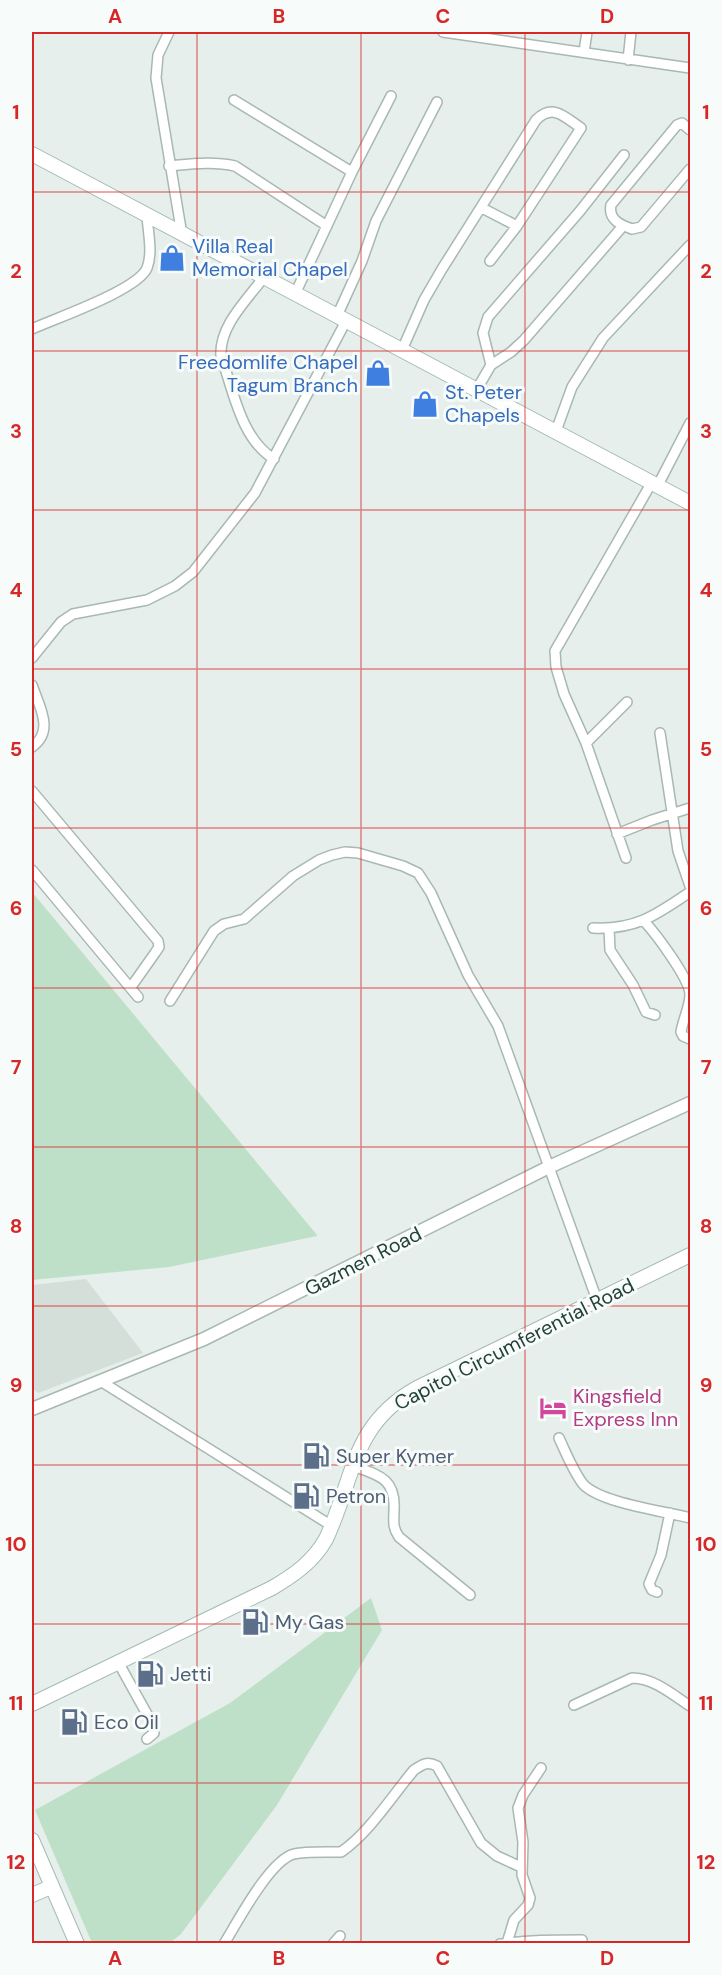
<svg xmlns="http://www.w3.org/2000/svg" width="722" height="1975" viewBox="0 0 722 1975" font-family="'DM Sans',sans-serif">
	<rect width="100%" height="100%" fill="#e6efeb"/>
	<path fill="#d4dfda" d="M86,1279L143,1353L38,1393L32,1388V1285Z"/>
	<path fill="#bfe0c8" d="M32,892L317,1235V1236L169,1267L32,1280Z
		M371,1598L382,1630L277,1805L181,1934L170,1943H92L35,1810L230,1703Z"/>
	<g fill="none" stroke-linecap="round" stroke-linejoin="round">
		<defs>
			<path id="minor" d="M169,32L158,55L156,78L182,235
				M443,32L690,68
				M584,52L587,32
				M628,60L631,32
				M234,100L352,172
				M690,130L682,123L677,125L611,205C608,220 621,225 632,229L641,227L690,169
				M169,166C191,164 213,161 235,166L327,226
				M482,208L517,226
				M264,277C247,300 219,326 221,356C233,390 241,439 274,459
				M295,294L352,172L391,96
				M337,316L362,261L376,221L437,102
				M32,329C56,318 138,290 147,268C153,253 148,232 147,216
				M402,350L424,300L442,269L536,120C553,103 565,117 581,128L517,226L490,261
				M491,365L483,333L488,317L580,211L624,155
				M477,389L491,365L511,352L524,340L623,226
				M556,431L572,387L603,338L690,245
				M658,485L690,423
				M32,658L61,622L73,614L147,600L175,586L193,572L255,493L346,321
				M32,685C39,706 55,731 32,747
				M660,733L678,851L690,886
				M586,743L627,702
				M32,791L158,941L159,947L155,953L131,987
				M617,834L652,820L690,808
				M626,858L586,743L564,694L556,667L555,651L652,482
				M32,870L138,997
				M644,921C656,934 689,978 690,994C690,1007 683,1019 681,1032L683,1036L690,1039
				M593,928C636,930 656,915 690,892
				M609,928L610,950L633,985L646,1012L655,1015
				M170,1001L214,931L224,924L244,919L293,876L319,860L332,855L345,852L358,853L403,866L418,873L431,893L468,975L498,1026L597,1300
				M102,1382L332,1526
				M559,1438C566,1453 573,1471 583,1484C600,1503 664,1511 690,1518
				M353,1466C378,1475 396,1478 394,1510C394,1521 392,1527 399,1537L470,1595
				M657,1592L652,1590L649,1584L661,1555L670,1513
				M118,1662L153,1725L154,1733L147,1739
				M574,1705L632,1678C654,1678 673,1695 690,1706
				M507,1943L514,1920L528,1905L530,1898L522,1875L523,1842L518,1808L523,1795L541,1768
				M224,1944C238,1921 270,1860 294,1854C305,1851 328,1852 341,1852C369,1833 392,1796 414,1770C423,1764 427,1761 437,1766L481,1843L497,1856L521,1867
				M333,1944L340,1936
				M500,1944C527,1940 554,1940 582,1940L581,1944"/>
			<path id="tertiary" d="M32,1409L204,1339L549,1167L690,1103"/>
			<path id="secondary" d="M32,154L690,503
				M32,1704L272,1588C294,1575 313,1562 326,1539C355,1477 351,1425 417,1388L690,1255
				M32,1840L77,1944
				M32,1895L51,1887"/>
		</defs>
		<use href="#minor" stroke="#a8b8b2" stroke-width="12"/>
		<use href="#tertiary" stroke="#a8b8b2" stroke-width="15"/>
		<use href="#secondary" stroke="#a4bbb3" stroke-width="16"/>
		<use href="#minor" stroke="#fff" stroke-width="9"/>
		<use href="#tertiary" stroke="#fff" stroke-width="12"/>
		<use href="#secondary" stroke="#fff" stroke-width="14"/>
	</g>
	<path fill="none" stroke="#d62828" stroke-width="1.5" stroke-opacity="0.55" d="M197,32V1944M361,32V1944M525,32V1944M32,192H690M32,351H690M32,510H690M32,669H690M32,828H690M32,988H690M32,1147H690M32,1306H690M32,1465H690M32,1624H690M32,1783H690"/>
	<defs>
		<symbol id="shop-bare" viewBox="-9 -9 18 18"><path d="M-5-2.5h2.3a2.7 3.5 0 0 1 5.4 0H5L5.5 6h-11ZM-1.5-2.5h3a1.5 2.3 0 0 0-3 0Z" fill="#3f7fe0" stroke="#f7fbf9" stroke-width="2.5" paint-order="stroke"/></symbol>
		<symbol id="hotel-bare" viewBox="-9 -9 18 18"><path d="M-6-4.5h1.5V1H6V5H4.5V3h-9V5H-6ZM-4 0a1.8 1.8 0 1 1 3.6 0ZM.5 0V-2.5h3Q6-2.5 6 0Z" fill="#d1479c" stroke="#f7fbf9" stroke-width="2.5" paint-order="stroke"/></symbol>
		<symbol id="fuel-bare" viewBox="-9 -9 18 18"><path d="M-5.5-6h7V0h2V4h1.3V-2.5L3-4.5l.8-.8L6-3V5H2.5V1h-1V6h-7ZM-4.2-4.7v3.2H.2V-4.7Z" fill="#5c6f8a" stroke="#f7fbf9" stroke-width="2.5" paint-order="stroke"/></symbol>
	</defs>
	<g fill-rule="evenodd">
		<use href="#shop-bare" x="153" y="239" width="38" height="38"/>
		<use href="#shop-bare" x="359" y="354" width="38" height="38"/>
		<use href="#shop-bare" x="406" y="385" width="38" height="38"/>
		<use href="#hotel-bare" x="534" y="1389" width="38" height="38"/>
		<use href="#fuel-bare" x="297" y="1437" width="38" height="38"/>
		<use href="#fuel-bare" x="287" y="1477" width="38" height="38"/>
		<use href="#fuel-bare" x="236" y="1603" width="38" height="38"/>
		<use href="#fuel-bare" x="131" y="1655" width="38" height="38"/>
		<use href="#fuel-bare" x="55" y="1703" width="38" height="38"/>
	</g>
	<g text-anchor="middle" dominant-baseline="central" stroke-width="6" stroke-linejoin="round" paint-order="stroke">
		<g font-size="20" fill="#366cbe" stroke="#f7fbf9" text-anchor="start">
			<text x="192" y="246">Villa Real<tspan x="192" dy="23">Memorial Chapel</tspan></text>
			<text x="358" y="362" text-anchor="end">Freedomlife Chapel<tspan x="358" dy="23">Tagum Branch</tspan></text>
			<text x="445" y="392">St. Peter<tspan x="445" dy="23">Chapels</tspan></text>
		</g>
		<g font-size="20" fill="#24423a" stroke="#f7fbf9">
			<text transform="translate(363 1261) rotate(-27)">Gazmen Road</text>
			<text transform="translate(514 1344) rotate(-27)">Capitol Circumferential Road</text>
		</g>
		<g font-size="20" fill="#b23c85" stroke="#f7fbf9" text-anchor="start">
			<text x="573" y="1396">Kingsfield<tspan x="573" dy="23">Express Inn</tspan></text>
		</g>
		<g font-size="20" fill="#4e5e75" stroke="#f7fbf9" text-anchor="start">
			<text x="336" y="1456">Super Kymer</text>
			<text x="326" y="1496">Petron</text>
			<text x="275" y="1622">My Gas</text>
			<text x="170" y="1674">Jetti</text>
			<text x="94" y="1722">Eco Oil</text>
		</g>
	</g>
	<rect width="722" height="1975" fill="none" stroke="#f7fbf9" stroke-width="66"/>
	<rect x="33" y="33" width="656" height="1909" fill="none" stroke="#d62828" stroke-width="2"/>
	<g font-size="20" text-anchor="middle" font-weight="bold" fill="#d62828">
		<text x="115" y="23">A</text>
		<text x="279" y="23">B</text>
		<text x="443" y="23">C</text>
		<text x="607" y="23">D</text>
		<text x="16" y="119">1</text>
		<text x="706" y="119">1</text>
		<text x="16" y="278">2</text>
		<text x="706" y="278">2</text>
		<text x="16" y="438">3</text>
		<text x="706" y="438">3</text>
		<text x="16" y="597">4</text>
		<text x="706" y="597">4</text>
		<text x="16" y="756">5</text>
		<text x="706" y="756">5</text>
		<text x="16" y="915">6</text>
		<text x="706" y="915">6</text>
		<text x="16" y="1074">7</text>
		<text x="706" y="1074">7</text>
		<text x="16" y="1233">8</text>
		<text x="706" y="1233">8</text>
		<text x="16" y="1392">9</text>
		<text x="706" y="1392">9</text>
		<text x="16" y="1551">10</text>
		<text x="706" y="1551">10</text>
		<text x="16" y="1710">11</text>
		<text x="706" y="1710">11</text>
		<text x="16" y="1869">12</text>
		<text x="706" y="1869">12</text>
		<text x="115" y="1965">A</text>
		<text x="279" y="1965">B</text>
		<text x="443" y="1965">C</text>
		<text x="607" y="1965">D</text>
	</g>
</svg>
